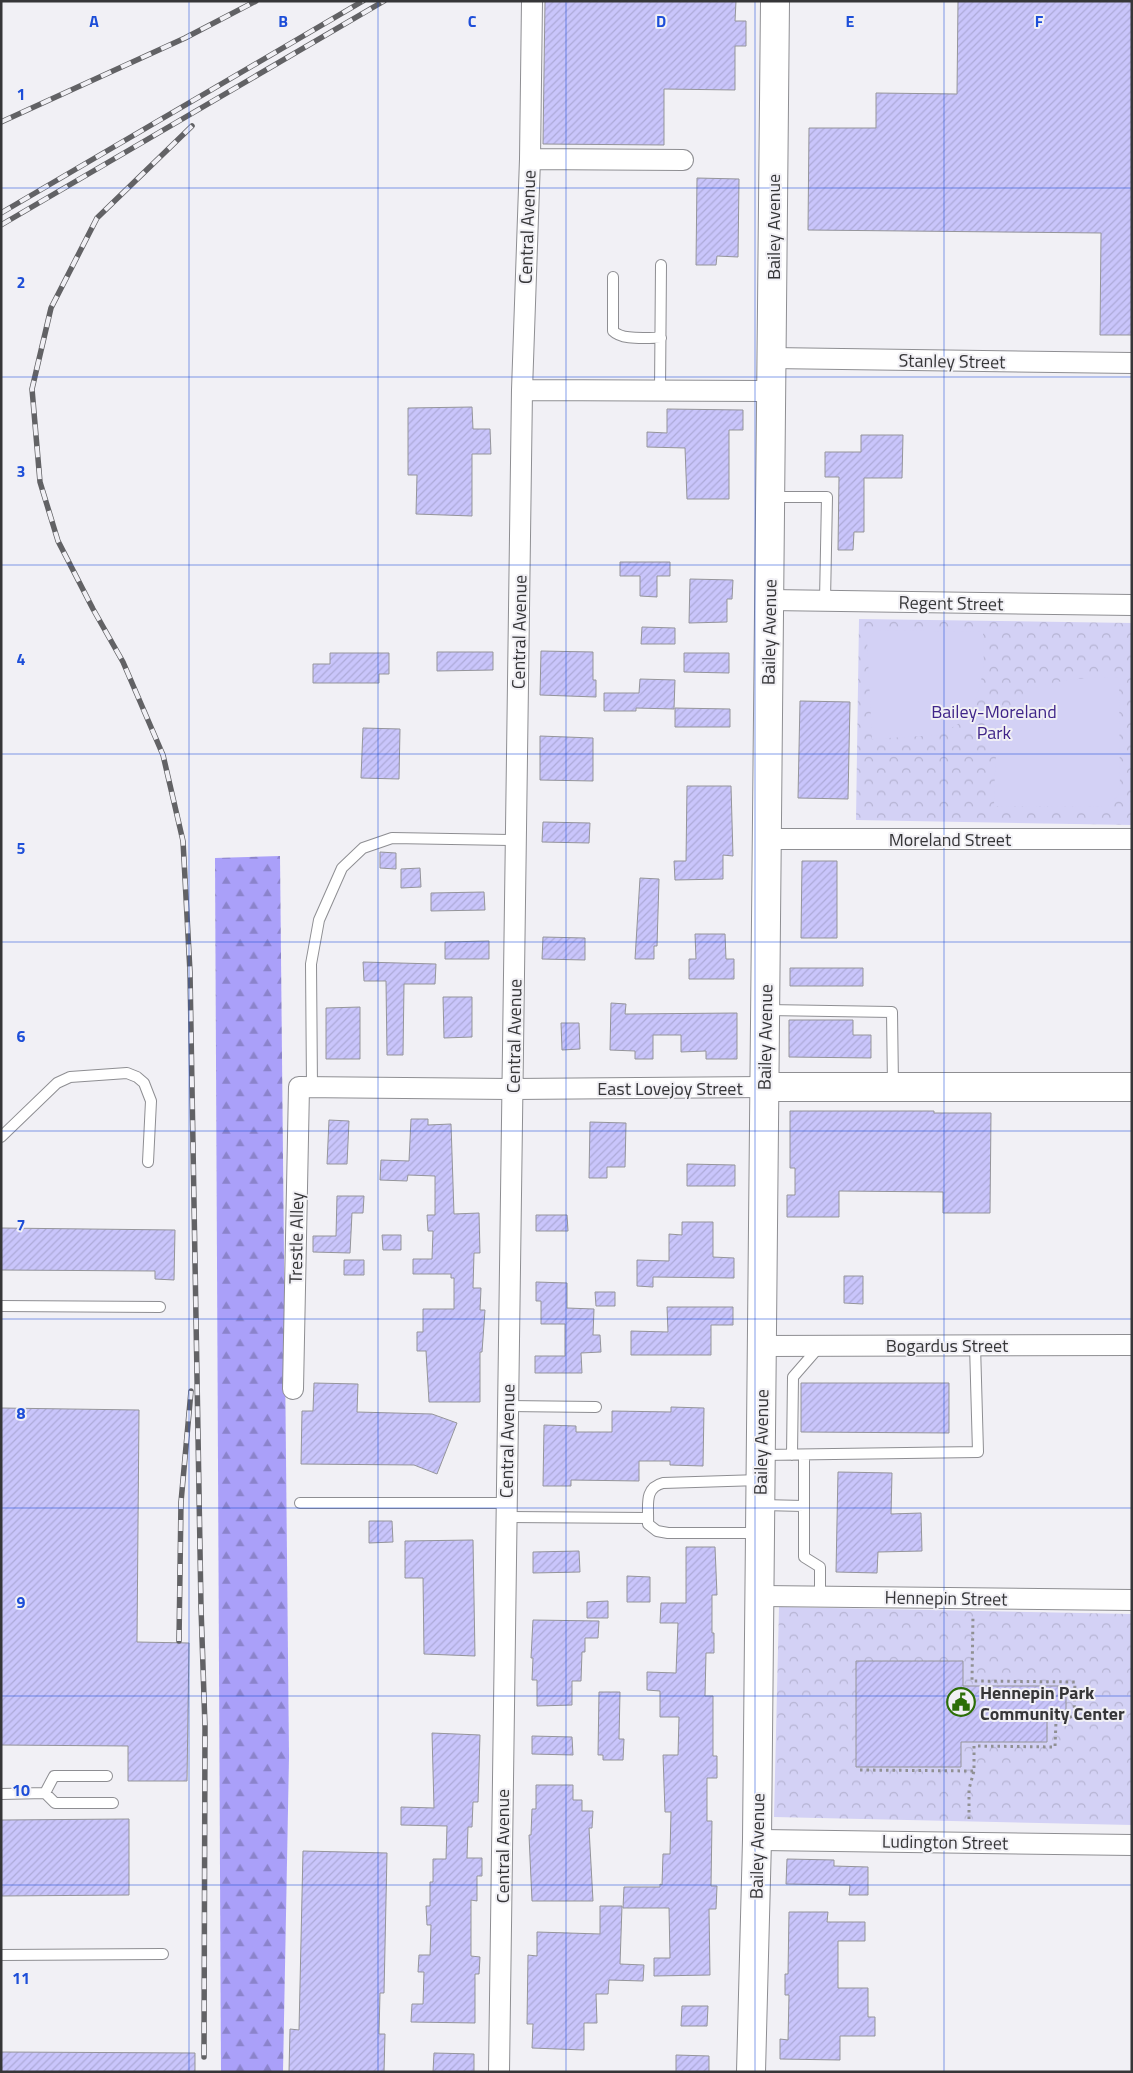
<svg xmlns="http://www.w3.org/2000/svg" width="1133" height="2073" viewBox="0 0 1133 2073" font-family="'Titillium Web',sans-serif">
	<defs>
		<pattern id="forest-firs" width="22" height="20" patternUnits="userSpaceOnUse" patternTransform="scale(1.25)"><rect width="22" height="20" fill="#aaa0f9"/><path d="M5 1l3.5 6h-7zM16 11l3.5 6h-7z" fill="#8b83cb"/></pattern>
		<pattern id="park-crowns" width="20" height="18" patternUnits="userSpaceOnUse" patternTransform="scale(1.25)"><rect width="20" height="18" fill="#d3d1f5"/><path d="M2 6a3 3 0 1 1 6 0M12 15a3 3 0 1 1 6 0" fill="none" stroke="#b6b4d3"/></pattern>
		<pattern id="building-hatch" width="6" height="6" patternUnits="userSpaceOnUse" patternTransform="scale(1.25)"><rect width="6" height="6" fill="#c9c5fb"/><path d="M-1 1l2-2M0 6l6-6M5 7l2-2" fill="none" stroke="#adaad8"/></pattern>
	</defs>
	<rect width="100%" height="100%" fill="#f1f0f5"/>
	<path fill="url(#forest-firs)" d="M280,856L289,1757L283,2072H221L215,858Z"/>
	<path fill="url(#park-crowns)" d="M859,619L1132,623V825L856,820Z
		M779,1607L1132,1614V1825L774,1817Z"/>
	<path fill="#d3d1f5" d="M876,630L983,632L984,669L975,703L960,723L939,735L872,739L867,639Z
		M1119,677L1120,793L1107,807L994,806C995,779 994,739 1005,715C1021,678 1085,678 1119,677Z"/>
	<path fill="url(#building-hatch)" stroke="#95959a" d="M545,1H736L735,21H746V46H735V90L664,89V145L543,144Z
		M958,1H1132V335H1100L1101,233L808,230L809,128H876V93L957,94Z
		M697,178L739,179L738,257L717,256L716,265H696Z
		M472,407L473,429H490L491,454H472V516L416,514L417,475H408V408Z
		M667,409L743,410V430H729V499H687L685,448L647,447V432L667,433Z
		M861,435H903L902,478H864V532H854L853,550H838L839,477H825V452H861Z
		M620,562H670V576H657V597L640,596V576H620Z
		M690,579L733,580L732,599H727V622L689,623Z
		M642,627L675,628V644H641Z
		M541,651L593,652V680H596V697L540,695Z
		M437,652H493V670L437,671Z
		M330,653H389V674H379V683H313V664H330Z
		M684,653H729V673L684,672Z
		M640,679L675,680L674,709L636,708V711H604V693H639Z
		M800,701L850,702L848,799L798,798Z
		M675,708L730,709V727H675Z
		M363,728L400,729L399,779L361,778Z
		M540,736L593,738V781L540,780Z
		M687,786H731L733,856L723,855V879L675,880L674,861H686Z
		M543,822L590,823L589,843L542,842Z
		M380,852L396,853V869L380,868Z
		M802,861H837V938H801Z
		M420,868L421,887L401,888V869Z
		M640,878L659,879L657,946H654V959H635Z
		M484,892L485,910L431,911V893Z
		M695,934H725L726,959H734V979H689V959H696Z
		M543,937L585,938V960L542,959Z
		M489,941V959H445V942Z
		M363,962L436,964L435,984H404L403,1055H387L386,981H364Z
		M790,968H863V986H790Z
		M443,997H472V1037L444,1038Z
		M611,1003L626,1004L625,1014L737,1013V1059H706V1051L681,1052V1035H653V1059H635V1051L610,1050Z
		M360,1007V1059H326V1008Z
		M789,1020H853V1035H871V1058L789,1057Z
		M561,1023H579L580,1049L562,1050Z
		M790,1111H934V1113H991L990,1213H943V1192L839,1191V1217H787V1195H795V1168H790Z
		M411,1119H428V1125L451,1124L454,1214L479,1213L480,1253H474L473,1288H481L480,1310H485L482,1352H480V1402H429L426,1351H417V1332H423V1309H454V1278H451V1274H413V1259H432L433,1231H428L427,1215H435V1176L408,1175L407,1181L380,1180L381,1160L409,1161Z
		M329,1120L349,1121L347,1164H327Z
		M590,1122L626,1123L625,1167H607V1178H589Z
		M687,1164L735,1165V1186H687Z
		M337,1196H364L363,1213H352L350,1253L313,1252V1236H336Z
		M536,1215H567L568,1231H536Z
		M682,1222H713V1257L734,1258V1278L653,1277V1287L637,1286V1260L669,1261V1234L682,1235Z
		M1,1228L175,1230L174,1280L155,1279V1271L1,1270Z
		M382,1235H401V1250H383Z
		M344,1260H364V1275H344Z
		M844,1276H863V1304L844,1303Z
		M536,1282L567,1283V1308L594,1309L593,1335H600L601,1352L581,1353L582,1373H535V1356H565V1324H541V1301H536Z
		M595,1292H615V1306H596Z
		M667,1307H733V1325H711V1355H631V1331L668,1332Z
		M314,1383L358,1384L357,1412L432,1414L457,1423L437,1474L414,1465L301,1464L302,1411H313Z
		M801,1383H949V1433L801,1432Z
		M671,1407L704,1408L703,1466L670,1465V1461H639V1481L571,1480V1486H543L544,1425L576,1426V1432H612V1411L671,1412Z
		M1,1408L139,1410L137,1642L189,1643L187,1781H128V1746L1,1745Z
		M838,1472L892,1473L891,1514L921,1513L922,1551L878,1552L877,1573L836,1572Z
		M369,1521H392L393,1542L369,1543Z
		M473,1540L475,1656L424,1654L423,1578H405V1541Z
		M686,1547H715L717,1595H712V1633H714V1653H706L705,1696H713V1756H717V1778H707V1821H712L711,1886H717L716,1909H709L710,1975L654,1976V1958H670L669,1908H623L624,1887H660V1884L662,1885L663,1854H670L671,1812H665L663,1755H678L679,1717H660V1691L647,1690V1672L676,1673L678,1623H660L661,1603H686Z
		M579,1551L580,1572L533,1573V1552Z
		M627,1576L650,1577V1602H627Z
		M608,1601V1618H587V1602Z
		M533,1620L599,1621L598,1638H585V1652H582L581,1681H572V1705L537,1706V1680H532L533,1658H531Z
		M856,1661H963V1686H1066V1717H1047V1742H961V1767H856Z
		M599,1692H620L619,1739H624L623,1760H603V1755H598Z
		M432,1733L480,1735L478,1802H473L472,1827H468L467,1858H482V1876H477V1901L471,1900V1956L480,1957L479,1974H475V2023L411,2022L412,2004H423L424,1972H418L419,1955H430L431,1925H427L426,1906H430V1882H433V1859H446L447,1826L401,1825V1807L434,1808Z
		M532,1736L572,1737L573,1755L532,1754Z
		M536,1785H573V1800H582V1811H593L592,1828H589L593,1901H532L529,1835H531L532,1809H536Z
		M129,1819V1895L1,1896V1820Z
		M303,1851L387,1853L384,1993H380L379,2034H385L384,2072H289L290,2029L299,2030Z
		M787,1859L834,1860V1866L868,1867V1895H849L850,1885L786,1884Z
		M600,1906H622L620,1964L644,1965L643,1981L609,1980L608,1994H596L597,2023H584V2050L532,2048L533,2024H527L528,1955L537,1956V1932L600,1934Z
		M789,1912H828L827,1922H865V1941H838V1988H868V2017H875V2036H840V2060L780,2059V2039L788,2040L789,1995H785V1974H788Z
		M682,2006H708L707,2026H681Z
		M1,2052L195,2053V2072H1Z
		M434,2053L474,2054V2072H433Z
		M676,2055L709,2056V2072H676Z"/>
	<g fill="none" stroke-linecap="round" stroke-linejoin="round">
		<defs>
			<path id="lane" d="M613,277V331C623,341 648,337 661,338
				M660,391L661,265
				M772,497H827L825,601
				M767,1010L892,1012L893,1085
				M312,1087L311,964L319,920L342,868L363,848L392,838L516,840
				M1,1137L57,1083L70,1077L127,1073L137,1077L144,1083L151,1101L148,1162
				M1,1306L160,1307
				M508,1406L596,1407
				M762,1455L978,1452L975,1345
				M792,1455L793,1377L820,1346
				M300,1503H506
				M762,1505L804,1506V1557L820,1567V1597
				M804,1506V1455
				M506,1517L648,1518
				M759,1533H668L657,1531L648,1524C649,1507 643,1488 663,1483L760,1480
				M45,1793L54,1776H107
				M1,1794L45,1793L55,1803H113
				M1,1955L163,1954"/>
			<path id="street" d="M530,159L683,160
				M772,358L1132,363
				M522,390L772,391
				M770,600L1132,605
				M767,839H1132
				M762,1346L1132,1345
				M293,1389L299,1087L513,1089L765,1087
				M760,1596L1132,1600
				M757,1840L1132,1845
				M499,2072L522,390L530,159L532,1"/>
			<path id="secondary" d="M765,1087H1132"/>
			<path id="primary" d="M751,2072L757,1840L775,1"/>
		</defs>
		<use href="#lane" stroke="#8e8e92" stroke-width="12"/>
		<use href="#street" stroke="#8e8e92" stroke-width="22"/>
		<use href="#secondary" stroke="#8e8e92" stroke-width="30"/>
		<use href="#primary" stroke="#8e8e92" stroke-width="30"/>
		<path stroke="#909093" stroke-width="3" stroke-dasharray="2.5 4" stroke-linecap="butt" d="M860,1770L974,1771V1746L1055,1747L1056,1721L1074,1716L1075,1682L972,1681L973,1615
			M969,1819V1789L974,1771"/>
		<use href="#lane" stroke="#fff" stroke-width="10"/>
		<use href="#street" stroke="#fff" stroke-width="20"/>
		<use href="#secondary" stroke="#fff" stroke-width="28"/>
		<use href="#primary" stroke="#fff" stroke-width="28"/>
		<defs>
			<path id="rail" d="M1,122L185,38L256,1
				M192,126L97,218L51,308L32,389L40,482L58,541L93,609L123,662L163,755L183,841L190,972L201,1607L205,1727L204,2057
				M1,213L363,1
				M1,225L384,1
				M179,1641L181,1502L191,1391"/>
		</defs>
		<use href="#rail" stroke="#626265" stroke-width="5.5"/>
		<use href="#rail" stroke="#f1f0f5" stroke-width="4" stroke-dasharray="11" stroke-linecap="butt"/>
	</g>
	<path fill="none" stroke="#1d4ed8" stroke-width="1" stroke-opacity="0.55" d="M189,1V2072M378,1V2072M566,1V2072M755,1V2072M944,1V2072M1,188H1132M1,377H1132M1,565H1132M1,754H1132M1,942H1132M1,1131H1132M1,1319H1132M1,1508H1132M1,1696H1132M1,1885H1132"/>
	<defs>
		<symbol id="civic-ring" viewBox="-11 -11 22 22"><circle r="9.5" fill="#f1f0f5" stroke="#2c6e07" stroke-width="1.5"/><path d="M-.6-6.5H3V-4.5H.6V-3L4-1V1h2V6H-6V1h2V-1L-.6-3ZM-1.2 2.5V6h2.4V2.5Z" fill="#2c6e07"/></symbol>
	</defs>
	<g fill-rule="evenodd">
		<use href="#civic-ring" x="945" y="1686" width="32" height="32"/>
	</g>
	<g text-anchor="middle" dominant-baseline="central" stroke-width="4" stroke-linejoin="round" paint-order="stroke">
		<g font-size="18" fill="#363638" stroke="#f1f0f5">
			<text transform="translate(527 227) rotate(-88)">Central Avenue</text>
			<text transform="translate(773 227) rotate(-90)">Bailey Avenue</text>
			<text transform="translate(952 361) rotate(1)">Stanley Street</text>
			<text transform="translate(951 603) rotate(1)">Regent Street</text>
			<text transform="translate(519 632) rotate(-89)">Central Avenue</text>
			<text transform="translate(769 632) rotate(-89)">Bailey Avenue</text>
			<text x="950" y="839">Moreland Street</text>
			<text transform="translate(514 1036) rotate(-89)">Central Avenue</text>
			<text transform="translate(765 1037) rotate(-89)">Bailey Avenue</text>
			<text x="670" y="1088">East Lovejoy Street</text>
			<text transform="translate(296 1238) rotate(-89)">Trestle Alley</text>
			<text x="947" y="1345">Bogardus Street</text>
			<text transform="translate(507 1441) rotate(-89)">Central Avenue</text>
			<text transform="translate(761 1442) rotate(-89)">Bailey Avenue</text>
			<text transform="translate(946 1598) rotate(1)">Hennepin Street</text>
			<text transform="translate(945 1842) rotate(1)">Ludington Street</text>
			<text transform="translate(502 1846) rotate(-90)">Central Avenue</text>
			<text transform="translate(757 1846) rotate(-89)">Bailey Avenue</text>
		</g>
		<g font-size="18" fill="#3f2589" stroke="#f1f0f5">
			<text x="994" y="711">Bailey-Moreland<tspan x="994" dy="21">Park</tspan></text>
		</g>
		<g font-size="18" font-weight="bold" fill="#363638" stroke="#f1f0f5" text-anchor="start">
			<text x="980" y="1692">Hennepin Park<tspan x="980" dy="21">Community Center</tspan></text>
		</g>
	</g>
	<g font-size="16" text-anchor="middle" font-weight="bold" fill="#1d4ed8" stroke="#f1f0f5" stroke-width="4" stroke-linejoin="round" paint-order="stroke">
		<text x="94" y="27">A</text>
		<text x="283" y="27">B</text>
		<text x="472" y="27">C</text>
		<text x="661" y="27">D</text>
		<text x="850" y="27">E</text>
		<text x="1039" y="27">F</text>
		<text x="21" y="100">1</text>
		<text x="21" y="288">2</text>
		<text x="21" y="477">3</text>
		<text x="21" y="665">4</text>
		<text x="21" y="854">5</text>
		<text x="21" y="1042">6</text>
		<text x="21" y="1231">7</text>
		<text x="21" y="1419">8</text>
		<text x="21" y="1608">9</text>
		<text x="21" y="1796">10</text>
		<text x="21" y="1984">11</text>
	</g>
	<rect width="1133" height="2073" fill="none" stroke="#363638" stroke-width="5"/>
</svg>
